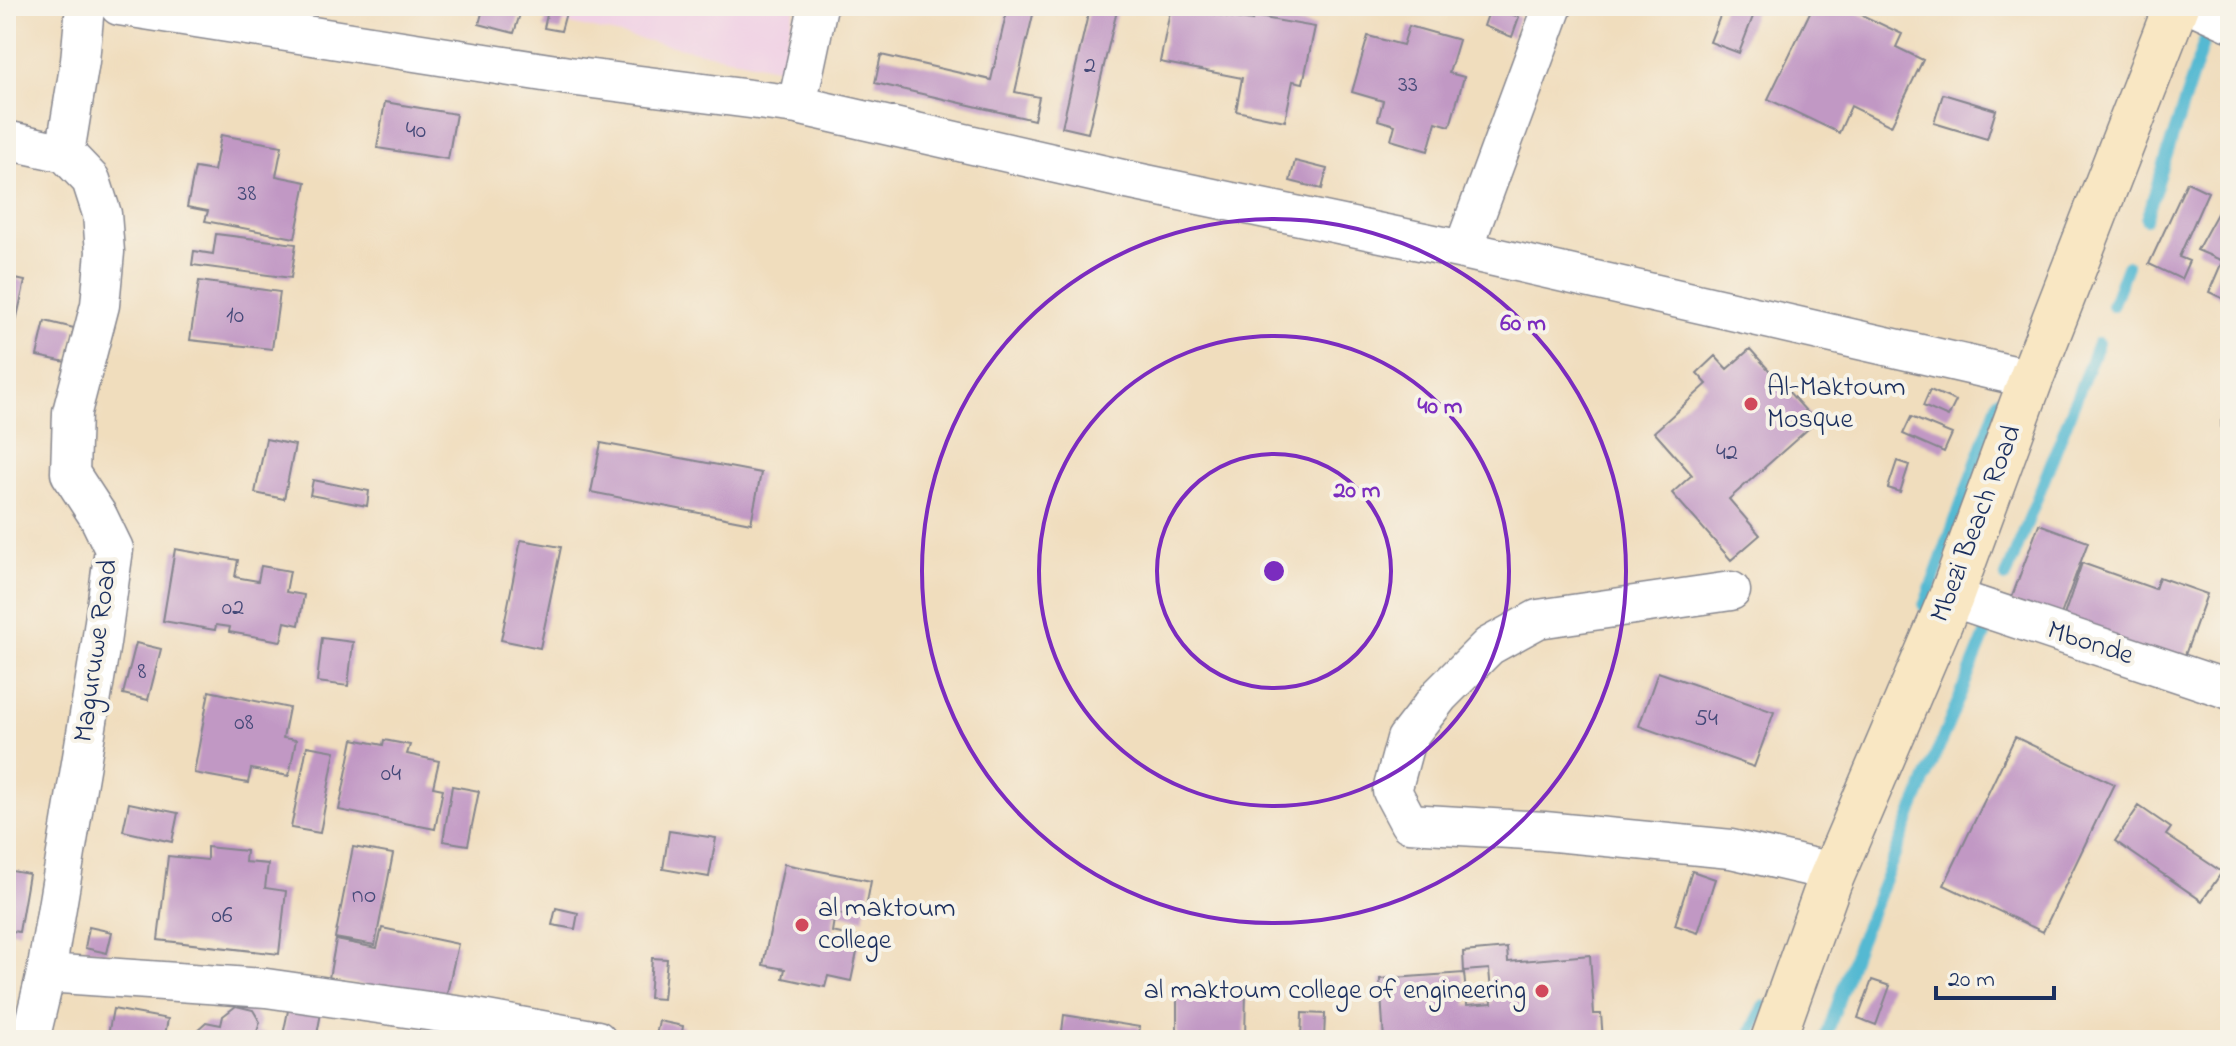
<svg xmlns="http://www.w3.org/2000/svg" width="2236" height="1046" viewBox="0 0 2236 1046" font-family="'Indie Flower',sans-serif">
	<rect width="100%" height="100%" fill="#f7f3e8"/>
	<filter id="ink" filterUnits="userSpaceOnUse"><feTurbulence type="fractalNoise" baseFrequency=".0125" numOctaves="2"/><feDisplacementMap in="SourceGraphic" scale="16" xChannelSelector="R" yChannelSelector="G"/><feConvolveMatrix kernelMatrix="1 2 1 2 8 2 1 2 1" color-interpolation-filters="sRGB"/></filter>
	<filter id="wash" filterUnits="userSpaceOnUse"><feTurbulence type="fractalNoise" baseFrequency=".006" numOctaves="4" result="noise"/><feDisplacementMap in="SourceGraphic" scale="32" xChannelSelector="R" yChannelSelector="G"/><feGaussianBlur stdDeviation="1.8" result="paint"/><feColorMatrix in="noise" values="0 0 0 0 0 0 0 0 0 0 0 0 0 0 0 0 0 1.4 0 .05"/><feComposite in="paint" operator="in"/></filter>
	<g filter="url(#wash)">
		<rect width="100%" height="100%" fill="#f0ddbd"/>
		<path fill="#f0d0e4" d="M485,6H795L780,69Z"/>
		<g fill="none" stroke-linecap="round" stroke-linejoin="round">
			<path stroke="#54b9d2" stroke-width="12" d="M2146,219L2211,20
				M2112,306L2127,266
				M2006,577L2098,343
				M1924,606L1999,399
				M1748,1040L1763,1006
				M1825,1040L1856,950L1989,625"/>
		</g>
		<g id="blocks">
			<path fill="#c198c4" d="M484,6H503L521,11L514,33L479,24Z
				M549,6L567,9L561,31L544,28Z
				M1008,6H1035L1015,92L1039,97L1034,120L875,83L881,55L991,80Z
				M1090,6H1118L1088,133L1062,127Z
				M1171,6L1252,21L1253,16L1315,27L1303,83L1293,81L1285,121L1236,111L1242,78L1160,62Z
				M1491,6L1519,17L1512,37L1484,26Z
				M1724,6H1757L1739,53L1710,42Z
				M1813,6H1843L1902,34L1896,47L1923,60L1891,126L1851,106L1839,133L1768,99Z
				M1409,26L1459,40L1449,73L1464,77L1450,126L1436,122L1428,151L1391,140L1395,125L1378,120L1383,101L1352,92L1368,36L1403,45Z
				M1943,94L1996,110L1987,139L1934,123Z
				M385,102L456,114L448,159L377,148Z
				M221,135L282,146L276,176L306,182L295,238L205,221L208,211L187,207L195,168L214,171Z
				M1295,161L1327,169L1322,189L1290,181Z
				M2187,182L2208,192L2179,257L2189,261L2181,279L2149,264Z
				M2220,208L2230,213V264L2197,250Z
				M216,234L296,244L291,278L192,265L194,251L213,254Z
				M2221,264L2230,268V302L2209,292Z
				M6,277L25,281L7,362H6Z
				M199,281L280,292L272,349L190,340Z
				M45,321L74,328L66,362L37,356Z
				M1750,349L1816,422L1729,499L1760,535L1731,560L1672,493L1692,475L1654,432L1707,384L1697,373L1715,356L1727,369Z
				M1930,390L1956,401L1948,417L1923,406Z
				M1911,417L1952,434L1944,452L1903,434Z
				M2230,420V561H2226L2221,421Z
				M266,439L295,445L284,499L255,493Z
				M601,443L761,473L751,523L591,492Z
				M1897,461L1909,465L1900,492L1888,488Z
				M313,480L369,491L367,506L310,495Z
				M2039,524L2088,542L2059,620L2010,602Z
				M521,540L561,547L540,648L501,640Z
				M175,549L238,560L235,577L258,581L261,566L290,571L286,592L304,595L299,625L285,622L281,641L229,632L230,627L216,625L215,630L163,621Z
				M2082,563L2155,589L2159,577L2207,594L2181,666L2061,624Z
				M322,638L353,642L348,686L317,682Z
				M136,643L161,649L148,700L123,694Z
				M1658,672L1774,712L1754,767L1639,726Z
				M209,691L289,708L283,738L296,740L289,776L251,769L248,783L194,773Z
				M2015,737L2114,784L2043,932L1944,885Z
				M353,739L383,745L384,740L410,745L407,754L439,761L433,787L443,789L435,829L339,810Z
				M307,746L335,751L320,833L291,828Z
				M452,786L479,791L468,845L443,841Z
				M129,803L178,813L172,842L123,831Z
				M2139,806L2171,828L2166,835L2222,872L2202,901L2115,841Z
				M669,831L716,838L709,877L663,869Z
				M207,847L246,851L245,862L268,864L265,888L286,891L279,954L158,940L168,856L207,860Z
				M353,847L393,854L375,945L335,938Z
				M784,864L871,881L864,919L835,913L832,932L860,938L851,981L828,976L825,987L783,978L785,969L763,965Z
				M6,870L29,874L19,932L6,930Z
				M1692,871L1715,879L1698,933L1675,925Z
				M556,908L578,913L575,929L552,925Z
				M89,927L112,932L107,953L85,948Z
				M382,928L458,944L445,1002L329,978L336,940L377,948Z
				M1507,948L1508,962L1590,955L1594,1014H1601L1603,1040H1515V1036L1502,1037V1040H1384L1380,979L1464,973L1467,1005L1492,1003L1489,969L1464,971L1463,952Z
				M652,958L667,959L663,999L649,998Z
				M1872,980L1890,986L1876,1025L1858,1018Z
				M1177,988H1246L1245,1040H1177Z
				M291,996L323,1002L316,1040H282Z
				M236,1006L253,1010L260,1022L257,1032L268,1034L267,1040H194L196,1031L206,1022L221,1025L223,1016Z
				M113,1009L168,1019L164,1040H137L108,1035Z
				M1302,1013L1325,1014L1324,1040H1301Z
				M1064,1015L1140,1027L1138,1040H1061Z
				M659,1021L683,1026L681,1040H655Z"/>
		</g>
	</g>
	<g filter="url(#ink)">
		<use href="#blocks" fill-opacity="0" stroke="#86868e" stroke-width="2"/>
		<g fill="none" stroke-linecap="round" stroke-linejoin="round">
			<defs>
				<path id="street" d="M119,6L569,76L797,105L1127,180L1463,250L2031,379
					M2195,6L2230,22
					M797,105L818,6
					M6,140L65,153L91,180L102,214L105,252L100,305L72,412L70,473L98,516L114,549L101,643L46,973L30,1040
					M65,153L80,61L85,6
					M1463,250L1553,6
					M1731,591L1538,619L1489,646L1440,695L1406,739L1392,791L1409,823L1544,831L1731,849L1815,868L1829,883
					M1951,597L2230,690
					M46,973L266,988L470,1017L597,1040"/>
				<path id="secondary" d="M1773,1040L1829,883L1951,597L2031,379L2176,6"/>
			</defs>
			<use href="#street" stroke="#86868e" stroke-width="41"/>
			<use href="#secondary" stroke="#86868e" stroke-width="47"/>
			<use href="#street" stroke="#fff" stroke-width="38"/>
			<use href="#secondary" stroke="#f9e7c3" stroke-width="44"/>
		</g>
	</g>
	<g fill="none" stroke="#7b2cbf" stroke-width="4">
		<circle cx="1274" cy="571" r="117"/>
		<circle cx="1274" cy="571" r="235"/>
		<circle cx="1274" cy="571" r="352"/>
	</g>
	<g fill="#d1495b" stroke="#f7f3e8" stroke-width="3">
		<circle cx="1751" cy="404" r="8"/>
		<circle cx="802" cy="925" r="8"/>
		<circle cx="1542" cy="991" r="8"/>
	</g>
	<g text-anchor="middle" dominant-baseline="central" stroke-width="8" stroke-linejoin="round" paint-order="stroke">
		<g font-size="24" fill="#444978">
			<text x="1090" y="66">2</text>
			<text x="1408" y="85">33</text>
			<text x="416" y="131">40</text>
			<text x="247" y="194">38</text>
			<text x="235" y="316">10</text>
			<text x="1727" y="453">42</text>
			<text x="233" y="608">02</text>
			<text x="142" y="672">8</text>
			<text x="1706" y="719">54</text>
			<text x="244" y="723">08</text>
			<text x="391" y="774">04</text>
			<text x="364" y="896">no</text>
			<text x="222" y="916">06</text>
		</g>
		<g font-size="28" fill="#1b2f5e" stroke="#f7f3e8" text-anchor="start">
			<text x="1767" y="388">Al-Maktoum<tspan x="1767" dy="32">Mosque</tspan></text>
			<text x="818" y="909">al maktoum<tspan x="818" dy="32">college</tspan></text>
			<text x="1526" y="991" text-anchor="end">al maktoum college of engineering</text>
		</g>
		<g font-size="28" fill="#1b2f5e" stroke="#f7f3e8">
			<text transform="translate(1977 524) rotate(-69)">Mbezi Beach Road</text>
			<text transform="translate(2090 644) rotate(18)">Mbonde</text>
			<text transform="translate(97 651) rotate(-82)">Maguruwe Road</text>
		</g>
	</g>
	<circle cx="1274" cy="571" r="12" fill="#7b2cbf" stroke="#f7f3e8" stroke-width="4"/>
	<g font-size="24" text-anchor="middle" font-weight="bold" fill="#7b2cbf" stroke="#f7f3e8" stroke-width="8" stroke-linejoin="round" paint-order="stroke">
		<text x="1523" y="330">60 m</text>
		<text x="1440" y="413">40 m</text>
		<text x="1357" y="497">20 m</text>
	</g>
	<rect width="2236" height="1046" fill="none" stroke="#f7f3e8" stroke-width="32"/>
	<path d="M1936 986v12h118v-12" fill="none" stroke="#1b2f5e" stroke-width="4"/>
	<text x="1948" y="986" font-size="24" fill="#1b2f5e" stroke="#f7f3e8" stroke-width="6" paint-order="stroke">20 m</text>
</svg>
